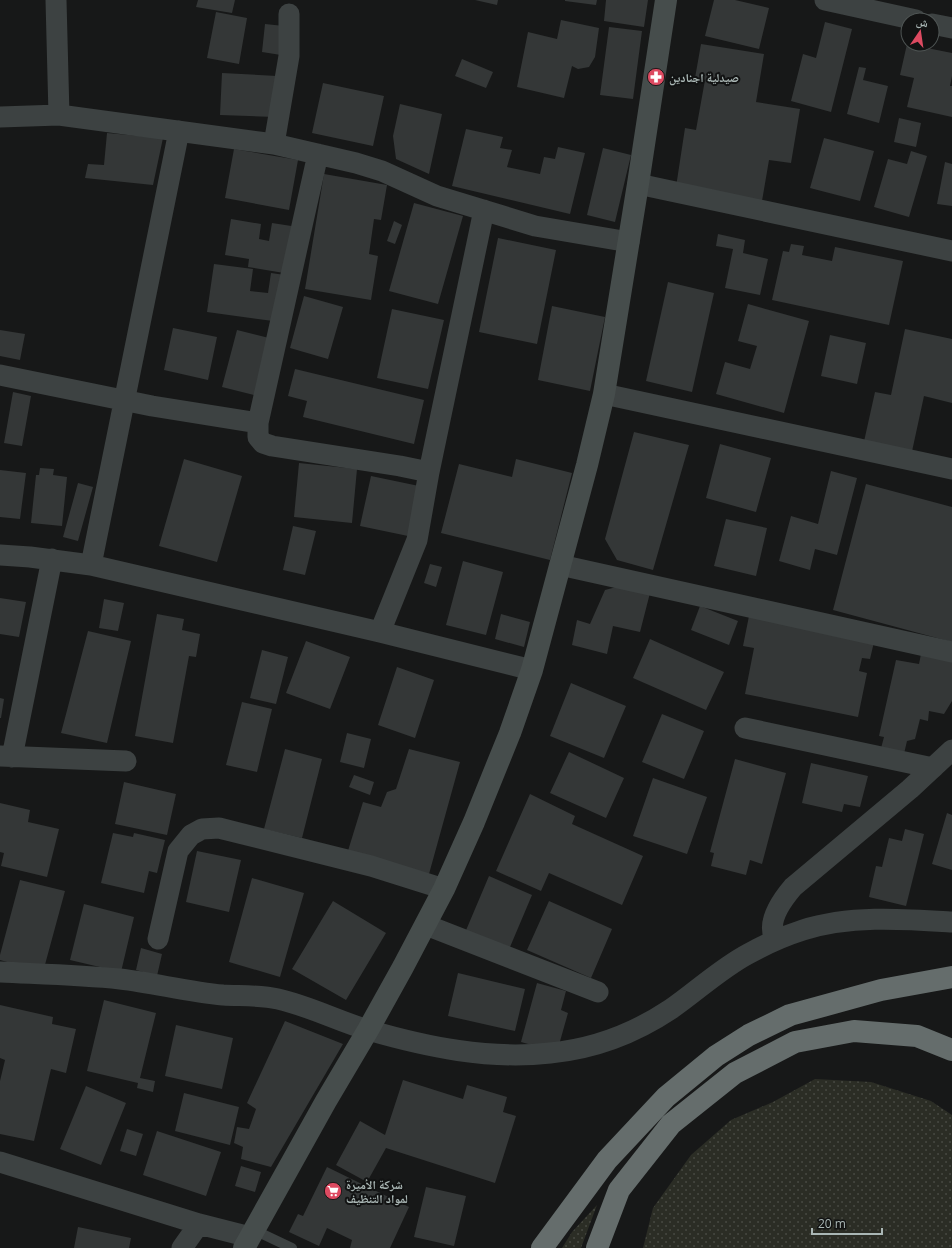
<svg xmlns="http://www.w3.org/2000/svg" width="952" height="1248" viewBox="0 0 952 1248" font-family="'Open Sans','Noto Naskh Arabic',sans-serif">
	<defs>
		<pattern id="grass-dots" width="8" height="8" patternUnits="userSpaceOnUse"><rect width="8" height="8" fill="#2b2d25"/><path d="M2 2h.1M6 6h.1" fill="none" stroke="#474942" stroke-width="1.8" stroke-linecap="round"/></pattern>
	</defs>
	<rect width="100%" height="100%" fill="#171818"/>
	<path fill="url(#grass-dots)" d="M815,1079L871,1082L931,1101L952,1115V1248H643L653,1208L691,1155L731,1120L773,1102Z
		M597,1205L581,1248H562L572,1232Z"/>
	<path fill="#343737" d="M198,0H235L232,13L196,7Z
		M475,0H498L497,5Z
		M565,0H597L596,5L565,1Z
		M606,0H648L644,27L604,21Z
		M714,0H735L769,8L759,49L705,36Z
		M216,12L247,18L239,64L207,58Z
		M561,20L599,28L595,57L589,67L578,69L572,66L564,98L517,87L528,32L557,39Z
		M825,22L852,29L831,112L791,101L803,54L816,58Z
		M265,24L284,26L281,55L262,52Z
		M609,27L642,31L633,99L600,95Z
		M701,44L764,54L756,102L800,109L791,163L769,160L762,201L676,187L685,128L696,130L705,80L695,78Z
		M907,44L952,53V76L950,86H952V117L907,107L914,78L900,75Z
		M462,59L493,72L486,88L455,76Z
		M859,67L866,68L863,80L888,86L879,123L847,114Z
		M222,73L277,76L274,117L220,115Z
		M323,83L384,96L373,146L312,133Z
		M400,104L442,114L429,174L396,159L393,136Z
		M899,118L921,123L916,147L894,142Z
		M466,129L503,137L500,148L512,150L507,167L540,174L544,157L555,159L558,147L585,153L570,214L452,186Z
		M107,133L163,138L153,185L85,178L88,164L104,165Z
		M824,138L874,151L860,201L810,188Z
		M603,148L631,155L615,222L587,215Z
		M234,149L298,160L289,210L225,198Z
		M911,151L927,156L909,217L874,207L888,159L907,164Z
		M945,162L952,164V206L937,204Z
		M324,174L387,185L381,220L374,219L369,254L378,256L371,300L305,289Z
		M414,203L463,216L438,304L389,291Z
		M231,219L261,224L259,239L269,241L272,223L298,227L290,274L248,267L249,259L225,255Z
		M394,221L402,225L395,244L387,241Z
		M718,234L745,240L743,253L768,259L760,295L725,288L733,249L716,246Z
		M498,238L556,250L537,344L479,332Z
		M791,244L804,246L802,255L832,261L835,247L903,261L889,325L772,300L783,251L789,252Z
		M214,264L253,269L250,291L268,293L271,273L285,275L273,321L207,312Z
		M668,282L714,293L692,392L646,381Z
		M304,296L343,307L328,359L290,348Z
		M748,304L809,321L784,413L716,394L725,362L750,369L757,346L738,341Z
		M552,306L605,317L590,391L538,380Z
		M392,309L444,320L428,389L377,378Z
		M173,328L217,337L208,380L164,370Z
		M905,329L952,339V403L924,396L911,456L863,446L875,392L891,395Z
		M0,330L25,334L20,360L0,356Z
		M237,330L273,339L258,396L222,387Z
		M830,335L866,343L857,384L821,376Z
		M295,369L424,400L414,444L303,417L307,401L288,396Z
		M13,392L31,396L22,446L4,443Z
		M634,432L689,445L653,570L617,560L605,539Z
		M720,444L771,458L756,512L706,498Z
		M184,459L242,476L217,562L159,546Z
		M516,459L572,473L550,560L441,533L459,464L512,477Z
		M299,463L357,469L352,523L294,517Z
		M40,468L54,469L53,475L67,477L62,526L31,523L36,475H39Z
		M0,470L26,473L20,519L0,517Z
		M831,471L857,478L837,555L815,549L810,570L779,561L791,516L818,524Z
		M371,476L419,486L408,536L360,526Z
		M78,483L93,487L78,541L63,537Z
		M866,484L952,507V642L833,610Z
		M726,519L767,528L756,576L714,566Z
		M293,526L316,531L305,575L283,570Z
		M463,561L503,572L486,635L446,625Z
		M430,564L442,567L436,587L424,583Z
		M624,585L650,593L640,632L613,626L607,654L572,645L577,620L590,624L605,590Z
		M0,598L26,602L19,637L0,634Z
		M104,599L124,603L118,631L99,628Z
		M700,606L738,621L729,645L691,630Z
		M157,614L184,619L182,630L200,634L196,657L189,656L173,743L135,736Z
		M501,614L530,622L524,647L495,639Z
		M749,616L874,642L870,659L862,658L859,671L867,673L858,717L745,694L754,648L743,646Z
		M88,631L131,641L107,743L61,733Z
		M650,639L724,672L706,710L633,678Z
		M306,641L350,657L330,709L286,693Z
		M922,649L952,657V701L944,714L929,711L928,721L920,719L915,739L907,741L903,758L880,752L884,737L879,736L896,660L919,664Z
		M262,650L288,657L276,704L250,698Z
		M397,667L434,680L415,738L378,725Z
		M571,683L626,706L604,758L550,736Z
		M0,698L4,699L1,718H0Z
		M242,702L272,709L257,772L226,765Z
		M662,714L704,731L684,779L642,762Z
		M347,733L371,739L364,768L340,762Z
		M285,749L322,759L302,838L264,829Z
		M409,749L460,762L429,874L347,854L363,802L381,807L387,792L396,789Z
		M569,752L624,778L606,818L550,793Z
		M735,759L786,773L762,864L750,860L746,875L711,866L714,853L710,852Z
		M811,763L868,776L860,807L844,804L842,812L802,803Z
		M354,775L374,782L370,795L349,787Z
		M653,778L707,797L687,854L633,836Z
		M124,782L176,794L167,835L115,824Z
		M530,794L575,816L572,824L643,856L622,905L549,873L541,891L496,871Z
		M0,803L30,810L28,822L59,829L47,877L1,866L4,853L0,852Z
		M947,813L952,815V870L932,864Z
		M905,829L924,834L906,906L869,897L876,866L882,867L889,838L902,841Z
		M113,833L133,837L134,833L165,840L157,873L149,871L144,893L101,883Z
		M197,851L241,860L229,912L186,902Z
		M489,876L532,895L507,954L464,935Z
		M252,878L304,893L280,977L229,962Z
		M20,880L65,891L43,972L0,960V955Z
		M333,901L386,933L346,1000L292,969Z
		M549,901L612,929L591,978L527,950Z
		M84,904L134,917L121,972L70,960Z
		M141,948L162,954L157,976L136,970Z
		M458,973L525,989L515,1031L448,1016Z
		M537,983L566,991L561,1010L568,1013L557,1052L521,1042Z
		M104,1000L156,1013L140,1078L155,1081L153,1092L137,1088L138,1083L87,1071Z
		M0,1005L53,1017L52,1024L76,1029L66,1073L51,1069L34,1141L0,1134V1081L5,1060L0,1058Z
		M285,1021L343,1044L271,1167L241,1159L243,1147L234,1143L237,1127L249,1129L256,1109L247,1103Z
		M176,1025L233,1038L222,1089L165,1076Z
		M403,1080L463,1099L467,1085L507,1097L503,1112L516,1116L495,1183L386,1148L367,1182L336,1165L360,1121L385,1135Z
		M86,1086L126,1103L101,1165L60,1149Z
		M184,1093L239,1107L230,1145L175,1131Z
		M127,1129L143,1134L136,1156L120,1151Z
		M157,1131L221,1152L206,1196L143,1175Z
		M241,1166L261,1172L255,1192L235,1186Z
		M327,1167L409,1207L390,1248H350L352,1240L327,1228L319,1246L289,1232L298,1214L303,1216Z
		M426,1187L466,1196L454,1246L414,1237Z
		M78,1227L131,1238L129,1248H74Z"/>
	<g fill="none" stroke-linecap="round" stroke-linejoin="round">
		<path stroke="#3d4242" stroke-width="10" d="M254,1230L292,1248"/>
		<path stroke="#3d4242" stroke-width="21" d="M56,0L59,115
			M825,0L916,20
			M932,24L952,28
			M0,117L59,115L274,144L356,163L382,171L437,196L535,226L629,242
			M274,144L289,56V14
			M318,154L258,423V437L263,443L272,446L400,466L429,472
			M638,184L952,251
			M0,375L152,406L258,423
			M604,394L952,469
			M0,555L30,557L91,565L380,632L532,670
			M91,565L179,131
			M560,565L952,652
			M380,632L417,540L429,472L484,210
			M745,728L933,768
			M0,756L126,761
			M12,757L52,559
			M426,925L598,992
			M158,939L178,851L191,835L202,829L219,828L371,866L444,889
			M776,940C765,923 782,900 793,887L910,789L952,750
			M0,972C40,974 80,975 120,979C154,983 189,992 223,995C242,996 260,995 278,999C309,1006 338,1021 368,1030C427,1047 489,1060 550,1053C593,1049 635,1033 671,1009C697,991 720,969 748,954C766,944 784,936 803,930C850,915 904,919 952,922
			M0,1162L199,1224L250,1237
			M182,1248L199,1224"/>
		<path stroke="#464d4c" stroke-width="22" d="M244,1248L326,1101L368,1030L403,967L444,889L474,822L510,733L532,670L587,465L604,394L638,184L666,0"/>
		<path stroke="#656d6c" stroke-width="22" d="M542,1248L607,1160L666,1097L716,1056L749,1035L790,1015L881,990L952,977
			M597,1248L619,1190L671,1124L735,1073L795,1042L854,1031L917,1036L952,1050"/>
	</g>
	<defs>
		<symbol id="pharmacy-disc" viewBox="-11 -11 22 22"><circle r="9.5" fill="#dd4a61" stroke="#121313"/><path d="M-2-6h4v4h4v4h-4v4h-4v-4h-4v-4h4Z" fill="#fff"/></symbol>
		<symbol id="supermarket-disc" viewBox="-11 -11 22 22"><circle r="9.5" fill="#dd4a61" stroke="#121313"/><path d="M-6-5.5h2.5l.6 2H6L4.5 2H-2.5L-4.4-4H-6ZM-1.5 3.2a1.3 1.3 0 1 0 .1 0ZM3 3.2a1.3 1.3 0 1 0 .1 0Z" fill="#fff"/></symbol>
	</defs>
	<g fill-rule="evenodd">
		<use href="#pharmacy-disc" x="646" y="67" width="20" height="20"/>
		<use href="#supermarket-disc" x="323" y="1181" width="20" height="20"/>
	</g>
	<g text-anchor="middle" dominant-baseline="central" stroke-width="4" stroke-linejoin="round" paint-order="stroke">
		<g font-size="12" font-weight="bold" fill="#aab7b5" stroke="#121313" text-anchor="start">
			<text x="669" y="77">صيدلية اجنادين</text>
			<text x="346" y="1184">شركة الأميرة<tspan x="346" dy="14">لمواد التنظيف</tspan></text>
		</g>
	</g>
	<g transform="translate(920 32) rotate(13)"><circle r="19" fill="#121313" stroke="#4f5554"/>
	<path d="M0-3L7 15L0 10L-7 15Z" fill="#dd4a61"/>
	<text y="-6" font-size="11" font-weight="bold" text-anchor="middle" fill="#aab7b5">ش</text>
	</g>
	<path d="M812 1228v6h70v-6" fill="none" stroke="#aab7b5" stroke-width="2"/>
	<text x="818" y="1228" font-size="12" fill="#aab7b5" stroke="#121313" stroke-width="3" paint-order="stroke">20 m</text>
</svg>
